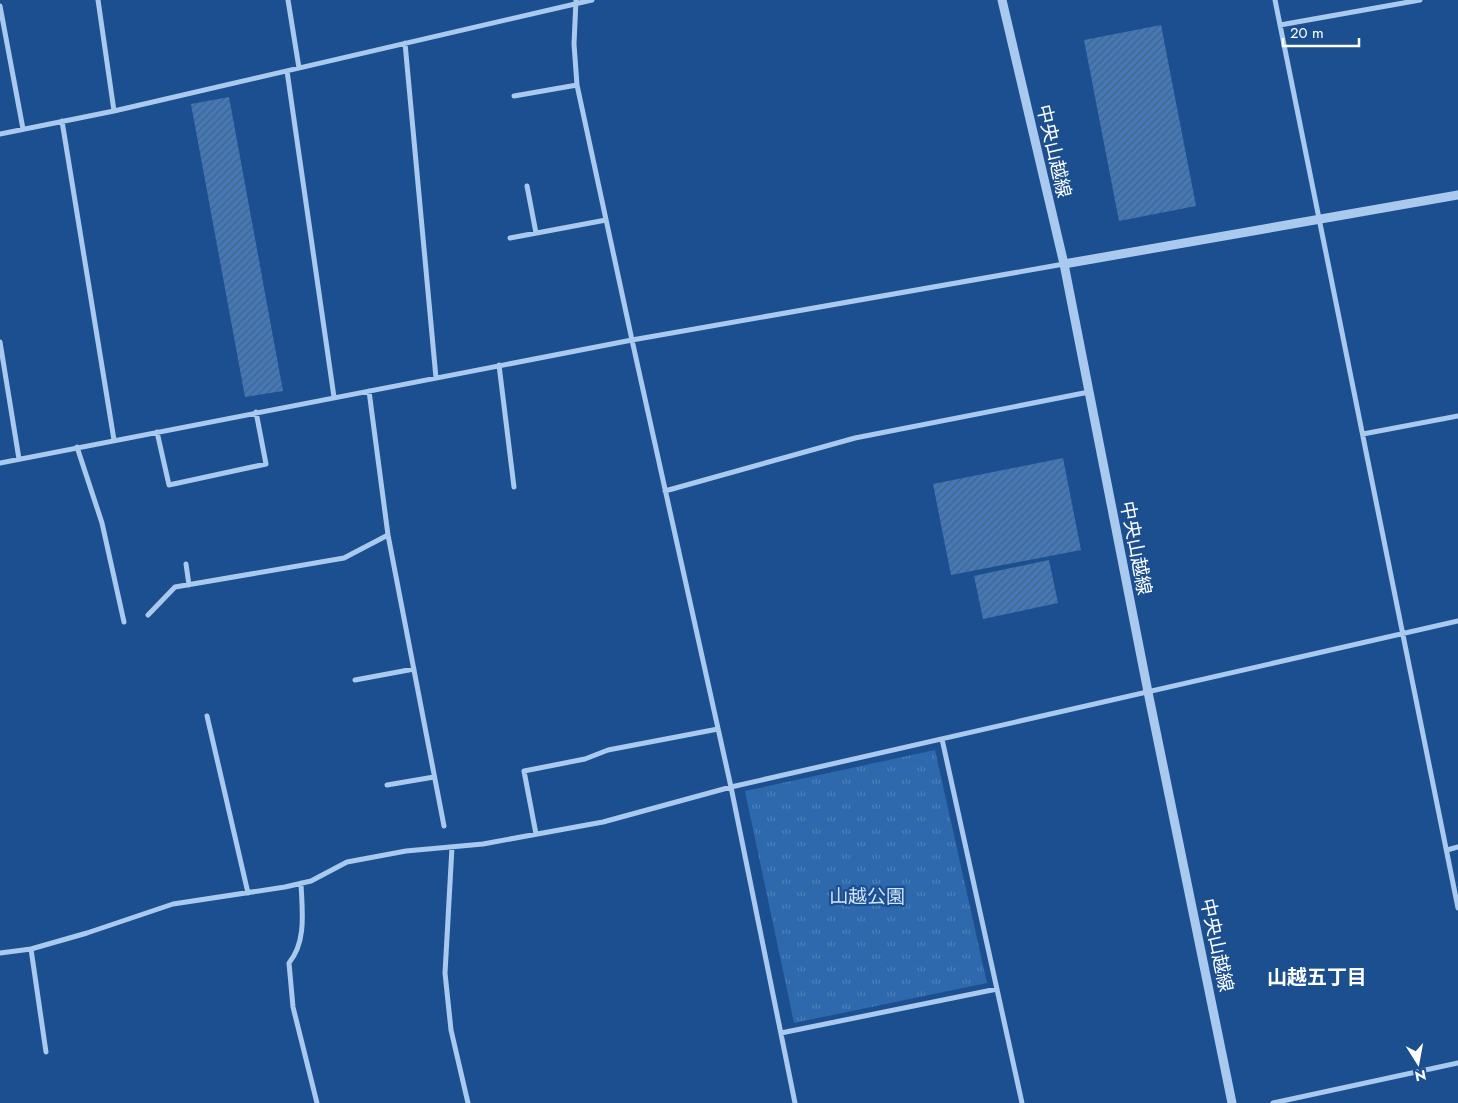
<svg xmlns="http://www.w3.org/2000/svg" width="1458" height="1103" viewBox="0 0 1458 1103" font-family="Jost,'Noto Sans JP',sans-serif">
	<defs>
		<pattern id="grass-tufts" width="24" height="20" patternUnits="userSpaceOnUse" patternTransform="scale(1.25)"><rect width="24" height="20" fill="#2e69ad"/><path d="M3 7l-1-3M5 7V3M7 7l1-3M15 17l-1-3M17 17v-4M19 17l1-3" fill="none" stroke="#4d80b9"/></pattern>
		<pattern id="building-hatch" width="6" height="6" patternUnits="userSpaceOnUse" patternTransform="scale(1.25)"><rect width="6" height="6" fill="#4478b7"/><path d="M-1 1l2-2M0 6l6-6M5 7l2-2" fill="none" stroke="#486282"/></pattern>
	</defs>
	<rect width="100%" height="100%" fill="#1b4f8f"/>
	<path fill="url(#grass-tufts)" d="M935,750L987,983L794,1023L745,791Z"/>
	<path fill="url(#building-hatch)" d="M1161,25L1196,206L1119,221L1084,40Z
		M229,97L283,391L245,397L191,104Z
		M1063,458L1081,550L951,575L933,484Z
		M1049,560L1058,603L983,619L974,576Z"/>
	<g fill="none" stroke-linecap="round" stroke-linejoin="round">
		<path stroke="#a9c9ee" stroke-width="5" d="M98,0L114,111
			M288,0L299,68
			M576,0L574,44L577,85L632,340L731,787L795,1103
			M1275,0L1458,908
			M0,6L23,129
			M1280,25L1420,0
			M405,43L436,378
			M287,71L334,397
			M514,96L577,85
			M62,121L114,440
			M0,134L114,111L592,0
			M527,186L536,233
			M510,238L606,220
			M0,342L19,459
			M499,365L514,487
			M369,391L388,535L444,826
			M157,432L169,485L266,464L256,412
			M1363,434L1458,416
			M77,447L102,523L124,622
			M0,463L632,340L1064,264
			M665,491L855,438L1089,392
			M186,564L189,585
			M148,615L175,587L344,558L388,535
			M355,680L414,669
			M207,716L248,893
			M942,739L1022,1103
			M387,785L434,777
			M536,834L524,771L585,759L608,750L718,729
			M452,847L445,973L451,1030L468,1103
			M1447,850L1458,847
			M301,883C302,910 307,941 289,963L293,1007L317,1103
			M31,949L46,1052
			M0,953L31,949L87,933L173,904L285,887L311,881L347,862L406,851L483,844L603,822L731,787L1458,621
			M781,1033L997,989
			M1273,1103L1458,1063"/>
		<path stroke="#a9c9ee" stroke-width="9" d="M1002,0L1064,264L1148,692L1232,1103
			M1064,264L1458,195"/>
	</g>
	<g text-anchor="middle" dominant-baseline="central" stroke-width="4.5" stroke-linejoin="round" paint-order="stroke">
		<g font-size="19" fill="#fff" stroke="#1b4f8f">
			<text transform="translate(1054 151) rotate(77)">中央山越線</text>
			<text transform="translate(1136 548) rotate(79)">中央山越線</text>
			<text transform="translate(1217 945) rotate(78)">中央山越線</text>
		</g>
		<g font-size="19" fill="#cfe3fa" stroke="#1b4f8f">
			<text x="867" y="896">山越公園</text>
		</g>
		<g font-size="20" font-weight="bold" fill="#fff" stroke="#1b4f8f">
			<text x="1317" y="977">山越五丁目</text>
		</g>
	</g>
	<g transform="translate(1418 1063) rotate(169)" stroke="#1b4f8f" stroke-width="4" paint-order="stroke">
	<path d="M0-4L9 19L0 12L-9 19Z" fill="#ffffff"/>
	<text y="-8" font-size="14" font-weight="bold" text-anchor="middle" fill="#ffffff">N</text>
	</g>
	<path d="M1283 38v8h76v-8" fill="none" stroke="#ffffff" stroke-width="2.5"/>
	<text x="1290" y="38" font-size="15" fill="#ffffff" stroke="#1b4f8f" stroke-width="4" paint-order="stroke">20 m</text>
</svg>
